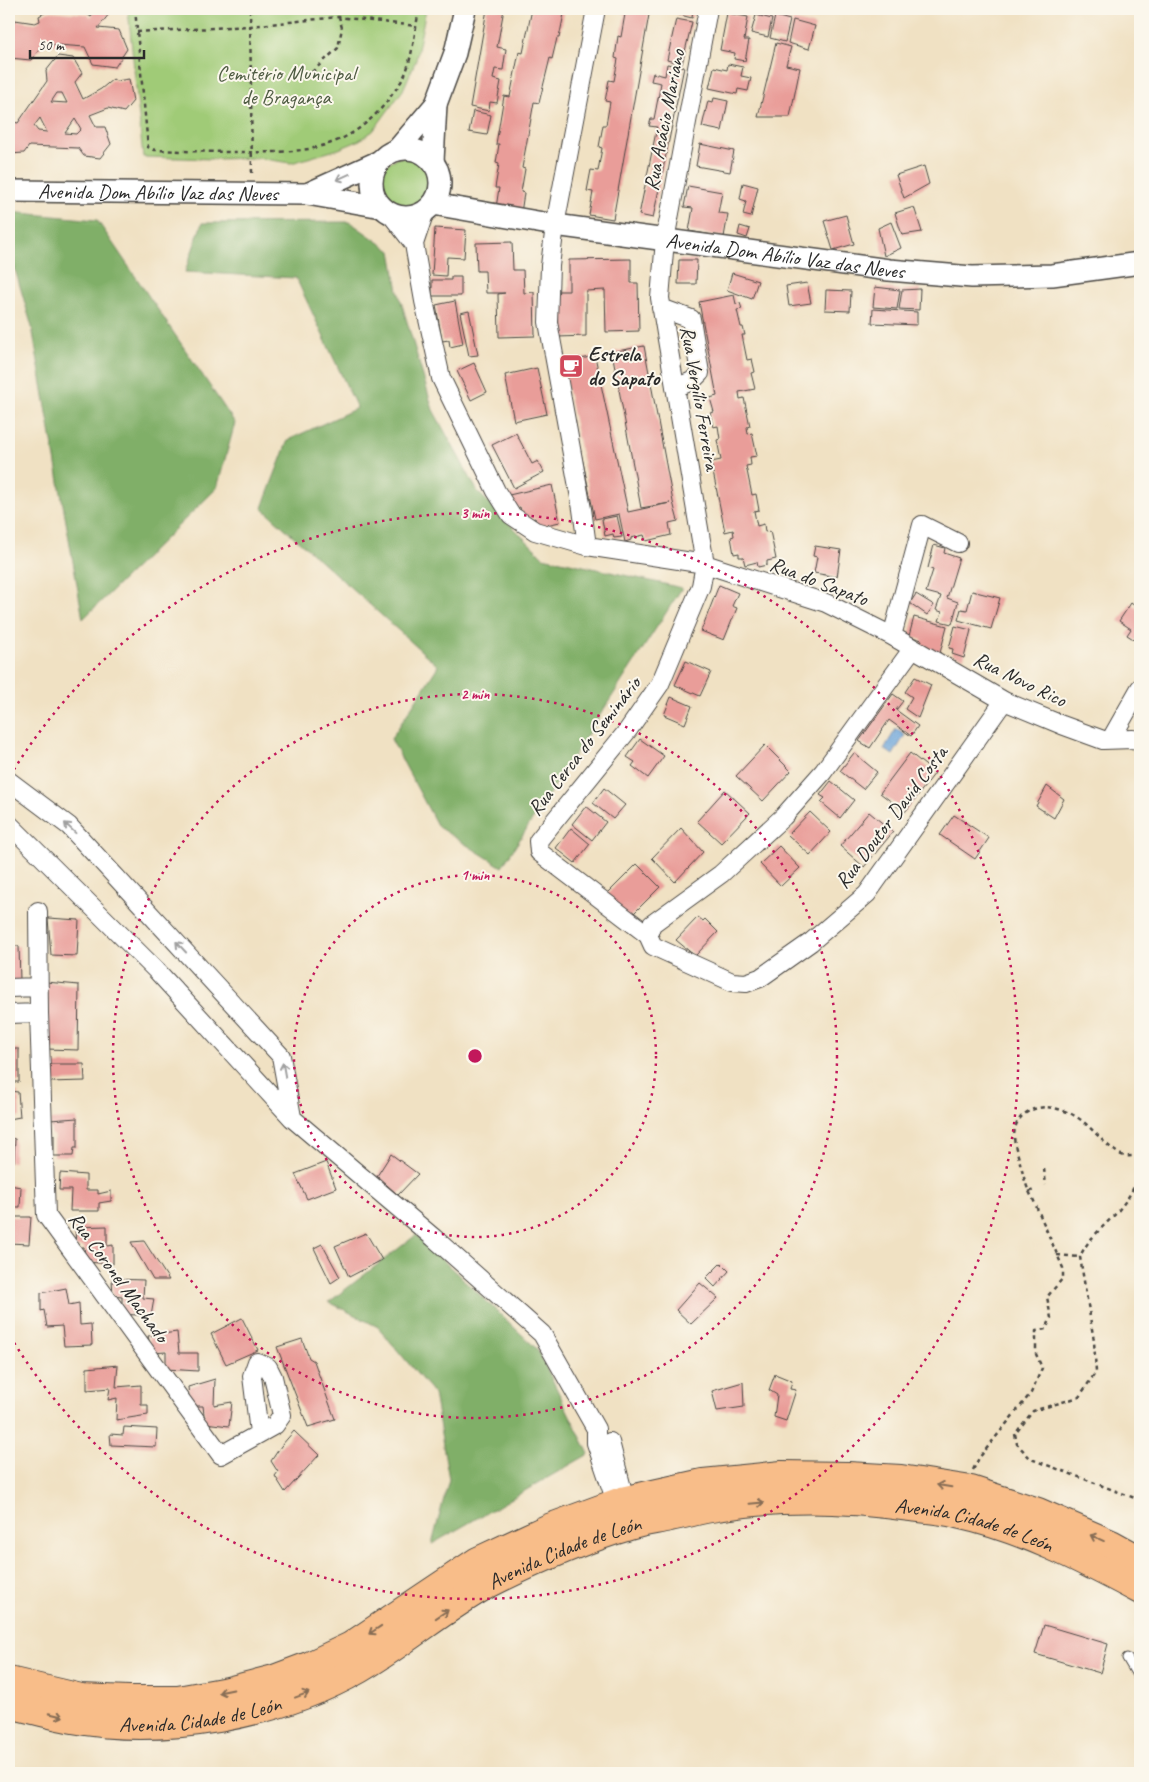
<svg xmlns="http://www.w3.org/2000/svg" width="1149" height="1782" viewBox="0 0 1149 1782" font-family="Caveat,sans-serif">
	<rect width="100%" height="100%" fill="#fbf7ec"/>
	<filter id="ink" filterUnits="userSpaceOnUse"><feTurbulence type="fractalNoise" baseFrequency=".02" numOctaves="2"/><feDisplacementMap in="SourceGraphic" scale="10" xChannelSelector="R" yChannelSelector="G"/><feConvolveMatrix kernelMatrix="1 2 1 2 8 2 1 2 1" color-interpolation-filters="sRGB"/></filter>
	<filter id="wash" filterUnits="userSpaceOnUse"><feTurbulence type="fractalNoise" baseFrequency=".0096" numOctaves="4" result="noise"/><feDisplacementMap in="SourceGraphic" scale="20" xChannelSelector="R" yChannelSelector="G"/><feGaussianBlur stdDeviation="1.12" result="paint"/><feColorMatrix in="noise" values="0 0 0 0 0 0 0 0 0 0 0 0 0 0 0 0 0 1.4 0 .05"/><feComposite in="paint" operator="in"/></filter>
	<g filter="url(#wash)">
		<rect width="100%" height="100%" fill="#f0e1c3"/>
		<path fill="#a0cb77" stroke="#667b51" d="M128,9H426L416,60L403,90L373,131L358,141L339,149L291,163L257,158L213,159L143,157Z
			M380 182a25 25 0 1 1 50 0a25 25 0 1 1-50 0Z"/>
		<path fill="#80af68" stroke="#566d4a" d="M9,212L97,220L235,423L217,488L83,619L32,327L14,266H9Z
			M350,222L391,251L398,291L433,410L478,492L543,557L682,588L502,867L438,827L391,739L438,666L262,508L288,440L357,408L296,278L185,272L202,223Z
			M416,1235L537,1349L589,1454L432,1544L449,1479L434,1394L378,1327L329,1302Z"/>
		<path fill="#69a2d8" stroke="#4a6682" d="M896,729L905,735L893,755L884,749Z"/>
		<g id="blocks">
			<path fill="#e99d99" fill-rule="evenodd" d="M96,9H113L98,28L119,30L127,49L115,67L93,64L85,47L44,44L31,60L9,58V29L15,20L35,23L40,21L39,16L48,11L87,14L91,17Z
				M487,9H504L497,47L506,49L503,70L495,69L493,79L501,81L497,103L490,102L489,111L470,107Z
				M532,9H565L559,38H557L552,59L550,58L539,103L534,102L522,168L525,169L521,192L524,193L521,213L496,208L499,188H495L499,164L496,163L499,144H496L504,96L510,97L519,52L523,53Z
				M622,9H650L613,219L589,215L593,192L587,191L591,170L598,171L602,148L599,147L603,125H606L610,102L605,101L609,80L614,81L618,59L615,58L618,36L621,37L625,14L622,13Z
				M677,9H693L692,18L676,14Z
				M772,9H792L790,16L772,13Z
				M727,13L748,17L744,40H749L745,61L734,59L735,53L720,50Z
				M756,15L772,19L768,37L751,33Z
				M775,16L790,20L785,42L770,38Z
				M676,19L692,22L682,64L667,60Z
				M793,20L815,26L809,49L788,43Z
				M776,43L791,47L786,65L800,68L790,117H758Z
				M58,56L73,58L82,73L75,82L83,99L101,89L113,79L116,81L129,79L133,101L124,112L108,108L90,115L96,127H105L111,144L100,158L84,156L78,148L29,146L24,153L9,154V121L18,123L47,81L46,71ZM57,93H62L67,103L51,102ZM40,118L47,132L38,131L34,126ZM75,119L81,129L76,134L65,133Z
				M667,64L684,67L653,218L639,215L657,127L649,126L651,119H654L661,83L651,81L653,73L665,76Z
				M728,64L743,67L741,76L751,78L748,91L738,89L737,94L709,88L714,67L727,70Z
				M714,98L728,101L722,131L702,127L708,101L713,102Z
				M473,111L491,115L487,135L469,132Z
				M700,144L734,151L730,172L696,166Z
				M924,166L929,184L904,198L896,175Z
				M743,183L758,187L751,217L743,215L746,201L740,199Z
				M688,186L722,192L718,213L728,214L724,237L689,231L693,208L684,207Z
				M914,207L922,232L902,235L895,213Z
				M846,215L854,244L833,250L824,221Z
				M891,222L901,248L884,256L878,228Z
				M740,226L750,229L747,238L738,235Z
				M435,228L466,230L464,258L447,257L446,276L432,275Z
				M512,242L513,270H523L524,293L534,292L535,336L499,337L498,294L505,293H486L485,271H477L476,243Z
				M631,259V283H638L639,331L606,332L605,290L586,291V336L558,337L557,291H569V260Z
				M679,260H697L696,284H678Z
				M732,273L758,281L752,299L727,290Z
				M451,277H461V296H432V280H451Z
				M807,283L811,303L789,306L786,286Z
				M875,287L900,290L897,309L873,307Z
				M920,289L919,310L899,309L902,290Z
				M826,290L851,291L850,311L825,310Z
				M734,295L736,304L740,303L742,309L737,310L741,327H743L745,335H742L747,360L752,359L755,372L751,373L755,389L739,392L740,399L744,398L750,426L747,427L748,434L752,433L757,456L750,457L751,465L746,466L752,495L756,494L759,510L754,511L757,526L764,524L765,532L770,531L776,559L767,561V565L758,567L757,562L745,565L743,557H739V553L734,554L731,537L734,536L733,530L725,532L711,462L721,460L717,440L720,439L718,426L713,427L710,413L714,412L710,398L717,396L699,302Z
				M455,301L463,344L450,347L449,340L442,341L436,305Z
				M873,309L917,312V325L872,323Z
				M469,311L478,355L469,356L460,313Z
				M644,346L673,502L678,521L669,523L671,535L646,541L644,535L631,538V540L625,542L619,514L595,519L562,363L595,356L628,512L670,503L641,508L612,352Z
				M474,363L487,392L471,400L457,371Z
				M537,368L547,414L514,421L505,375Z
				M516,433L532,464L538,461L544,472L514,488L492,445Z
				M552,485L560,522L537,527L535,518L523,521L520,507L512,509L509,495Z
				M617,516L622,537L614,538L613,534L605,536L602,519Z
				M934,545L945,548L944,553L959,558L947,598L958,602L952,624L939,621L942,612L936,610L941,596L926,592L933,570L928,568Z
				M815,546L841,550L837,577L814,573L817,557L813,556Z
				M719,585L738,593L732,606L737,608L724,640L701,631Z
				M972,591L1000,598L991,629L958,620L961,609L967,610Z
				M916,594L934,605L927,615L910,603Z
				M1131,603L1140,610V639L1138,642L1127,635L1131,629L1119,621Z
				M914,617L947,626L940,653L920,648L922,640L909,636Z
				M955,626L971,630L964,658L952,654L953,649L949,648Z
				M686,661L711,672L700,696L675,685Z
				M915,677L931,685L918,718L905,709L912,697L905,692Z
				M893,694L903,701L896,710L918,726L911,736L889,720L870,748L859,741Z
				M671,697L692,706L685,724L664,715Z
				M640,739L664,756L648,778L632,766L635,762L627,757Z
				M765,745L791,771L763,801L736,776Z
				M854,753L877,772L863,789L840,771Z
				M910,753L935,773L905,812L880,793Z
				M831,781L854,800L840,818L821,802L825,798L820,795Z
				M1047,786L1064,799L1054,818L1036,806Z
				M604,788L625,805L613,819L593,803Z
				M725,790L750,813L721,843L697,821Z
				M586,806L606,822L592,840L572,824Z
				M810,812L831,832L810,855L788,835Z
				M869,812L893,832L864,867L840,846Z
				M954,815L989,838L975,859L940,835Z
				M571,828L590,844L575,863L556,848Z
				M681,828L703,852L675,882L652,858Z
				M779,846L800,868L781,886L760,864Z
				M637,864L660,887L629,918L605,896Z
				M11,869V886H9V870Z
				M698,917L703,921L705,919L718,932L695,956L676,940Z
				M48,918L79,920L77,956L51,955Z
				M9,946H19L20,981H9Z
				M46,982L79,985L78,1050L46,1049Z
				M9,1049H19V1082H9Z
				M50,1064H84L85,1081L48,1082Z
				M9,1091L18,1092L20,1117L9,1119Z
				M77,1118V1148H74L73,1156H54V1135H51L50,1120Z
				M9,1138L15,1139L14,1162H9Z
				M391,1154L418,1174L398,1195L377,1176Z
				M326,1162L336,1188L307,1199L295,1174Z
				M60,1173L86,1175V1190H98V1194L111,1191V1201L99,1203V1211H70L71,1190H59Z
				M9,1185L21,1187L20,1207H9Z
				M9,1217H31L29,1244L9,1243Z
				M107,1226V1246L113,1245V1264L86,1262L84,1247H76L75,1227Z
				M366,1233L382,1260L349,1277L335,1246Z
				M144,1241L160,1266L169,1280H153L131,1242Z
				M322,1244L340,1277L331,1283L314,1248Z
				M721,1263L729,1271L715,1287L706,1278Z
				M112,1279L144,1280L143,1298L154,1299L151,1316L122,1314V1297L113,1296Z
				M700,1283L718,1298L691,1324L676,1310Z
				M66,1288L69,1305L79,1303L80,1325L91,1324L92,1345L64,1346L62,1326L47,1327L44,1310L41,1311V1293Z
				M242,1318L258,1350L226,1364L211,1334Z
				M177,1332L179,1353H198V1371L166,1369V1352L152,1353L148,1336Z
				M302,1339L309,1358L314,1361L320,1378L335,1419L308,1427L277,1347Z
				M118,1365L116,1387L141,1385V1405H148V1415L116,1420L117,1398L108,1400L110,1388L87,1390V1368Z
				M775,1374L792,1381L790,1389L796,1390L786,1421L774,1417L777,1395L769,1390Z
				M215,1379L214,1405L232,1402L229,1426L205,1423L203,1406H190L188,1387Z
				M743,1382L744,1407L717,1411L712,1391Z
				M124,1427L157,1429L156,1447L111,1445L110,1434L123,1435Z
				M294,1431L319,1455L285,1492L275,1476L278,1472L271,1461L281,1446Z
				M1044,1625L1108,1644L1100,1673L1035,1654Z"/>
		</g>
	</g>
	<g filter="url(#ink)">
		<use href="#blocks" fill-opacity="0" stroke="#494642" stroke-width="1"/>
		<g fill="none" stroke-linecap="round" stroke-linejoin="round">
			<defs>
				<path id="service" d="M1127,1658L1140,1680"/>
				<path id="minor" d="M425,211L414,244L424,301L441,378L496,491L511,515L535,531L587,546L705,564L826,603L892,636L1004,701L1062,725L1103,740L1133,739L1140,741
					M389,212L414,244
					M661,308L691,319L700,373L692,381L675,388
					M587,546L582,509L548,322L550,266L555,225L596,9
					M892,636L922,525L958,543
					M1111,739L1140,688
					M9,781L69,826L281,1056L292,1117
					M9,824L157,971L292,1118L434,1238L542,1334L596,1429V1443L613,1493L629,1506
					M38,911L39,1013L46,1215L221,1455L275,1425L282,1415L273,1377L268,1367L257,1362L252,1376L259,1433
					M648,935L539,852L538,841L628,730L660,684L701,586L705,564L660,298L665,240L708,9
					M648,935L653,946L732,982L746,983L760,978L811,942L867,894L1004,701
					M648,935L652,924L721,874L783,817L823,772L913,648
					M9,988L39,987
					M9,1014L39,1013
					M610,1442L623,1492"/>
				<g id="tertiary">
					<circle cx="406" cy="183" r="34"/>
					<path d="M397,150L436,104L455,53L465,9"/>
					<path d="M433,161L436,104"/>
					<path id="s1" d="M9,191L307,194L382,207"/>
					<path d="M307,194L380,161"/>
					<path id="s2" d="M433,204L555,225L889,270L972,277L1052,275L1140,263"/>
				</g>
				<g id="primary">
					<path d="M9,1681L81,1698L129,1700H178L228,1691L274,1679L311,1665L351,1646L478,1561L549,1528L622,1501L703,1483L782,1475L848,1476L901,1479L971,1490L1038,1512L1111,1544L1140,1560"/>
					<path id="s3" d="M9,1704C30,1709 52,1715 73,1719C164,1736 279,1715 359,1669C403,1644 445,1607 490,1583C534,1561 581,1540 629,1526C642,1522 657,1520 670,1517C686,1514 702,1509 717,1507C780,1496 847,1498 909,1507C925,1509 942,1510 957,1514C1022,1528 1082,1559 1140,1590"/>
				</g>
			</defs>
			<use href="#service" stroke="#494642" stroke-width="11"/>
			<use href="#minor" stroke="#494642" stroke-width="20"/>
			<use href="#tertiary" stroke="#494642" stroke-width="24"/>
			<use href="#primary" stroke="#494642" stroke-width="30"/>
			<path stroke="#494642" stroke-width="2.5" stroke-dasharray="4 4" stroke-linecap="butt" d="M135,9L148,147L155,150C183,151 211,152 239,152C298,153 344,153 385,104C392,94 401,84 406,72C412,57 416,26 419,9
				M250,9L252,176
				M137,32L250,26L338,17L416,26
				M312,72L338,48L342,28L337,9
				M1044,1169L1046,1185
				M1140,1173C1135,1187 1128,1199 1118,1211C1105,1226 1087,1239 1080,1257L1094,1341L1096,1372L1079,1397L1033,1411L1015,1434L1017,1444L1031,1459L1140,1500
				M1029,1192L1036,1189
				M1057,1255L1080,1257
				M973,1470L979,1458L1031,1393L1042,1368L1036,1354V1331L1046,1329L1051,1318L1047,1297L1063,1278V1268L1033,1199C1024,1184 1022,1168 1017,1152C1013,1140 1012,1126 1022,1116C1031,1108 1042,1106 1054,1108C1087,1115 1093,1136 1118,1153C1125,1158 1132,1156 1140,1155"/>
			<use href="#service" stroke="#fff" stroke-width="9"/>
			<use href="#minor" stroke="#fff" stroke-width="18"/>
			<use href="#tertiary" stroke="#fff" stroke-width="21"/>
			<use href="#primary" stroke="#f8bd89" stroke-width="28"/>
		</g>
		<defs><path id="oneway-shaft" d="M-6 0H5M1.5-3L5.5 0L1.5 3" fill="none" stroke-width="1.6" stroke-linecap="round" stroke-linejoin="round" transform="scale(1.25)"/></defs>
		<g stroke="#a0a0a0">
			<use href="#oneway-shaft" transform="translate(343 177) rotate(156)"/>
			<use href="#oneway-shaft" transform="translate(70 828) rotate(-137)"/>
			<use href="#oneway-shaft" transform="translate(181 947) rotate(-133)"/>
			<use href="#oneway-shaft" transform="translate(284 1070) rotate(-100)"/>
		</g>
		<g stroke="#876d55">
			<use href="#oneway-shaft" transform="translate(944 1486) rotate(-171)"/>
			<use href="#oneway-shaft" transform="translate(757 1503) rotate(-5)"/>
			<use href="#oneway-shaft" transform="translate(1097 1538) rotate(-156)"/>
			<use href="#oneway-shaft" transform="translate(442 1614) rotate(-34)"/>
			<use href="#oneway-shaft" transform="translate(375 1630) rotate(146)"/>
			<use href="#oneway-shaft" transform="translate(226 1691) rotate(168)"/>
			<use href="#oneway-shaft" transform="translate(302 1695) rotate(-20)"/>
			<use href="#oneway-shaft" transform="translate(56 1715) rotate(13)"/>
		</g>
	</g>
	<g fill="none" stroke="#c2185b" stroke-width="2.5" stroke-dasharray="2.5 5">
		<circle cx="475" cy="1056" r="181"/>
		<circle cx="475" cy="1056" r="362"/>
		<path d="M10 776A543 543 0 1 1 10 1336"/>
	</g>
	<defs>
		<symbol id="cafe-square" viewBox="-11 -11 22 22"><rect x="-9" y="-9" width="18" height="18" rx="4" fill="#d1495b" stroke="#fbf7ec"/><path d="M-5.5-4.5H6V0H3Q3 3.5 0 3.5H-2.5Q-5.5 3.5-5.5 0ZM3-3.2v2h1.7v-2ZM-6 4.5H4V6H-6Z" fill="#fff"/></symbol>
	</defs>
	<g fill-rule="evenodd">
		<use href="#cafe-square" x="557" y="352" width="28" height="28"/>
	</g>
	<g text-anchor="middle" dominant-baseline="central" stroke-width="4" stroke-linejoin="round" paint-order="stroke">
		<g font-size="21" fill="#4e5b42" stroke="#fbf7ec">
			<text x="286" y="73">Cemitério Municipal<tspan x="286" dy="24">de Bragança</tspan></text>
		</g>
		<g font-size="21" fill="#2b2b2b" stroke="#fbf7ec">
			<text transform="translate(664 120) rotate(-79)">Rua Acácio Mariano</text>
			<text stroke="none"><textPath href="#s1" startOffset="149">Avenida Dom Abílio Vaz das Neves</textPath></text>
			<text stroke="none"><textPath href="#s2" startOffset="356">Avenida Dom Abílio Vaz das Neves</textPath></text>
			<text transform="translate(700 398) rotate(80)">Rua Vergílio Ferreira</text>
			<text transform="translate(819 581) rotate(21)">Rua do Sapato</text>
			<text transform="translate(1020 679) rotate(26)">Rua Novo Rico</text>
			<text transform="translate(584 746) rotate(-52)">Rua Cerca do Seminário</text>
			<text transform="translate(891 817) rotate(-53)">Rua Doutor David Costa</text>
			<text transform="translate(119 1277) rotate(54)">Rua Coronel Machado</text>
			<text stroke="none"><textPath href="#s3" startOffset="1019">Avenida Cidade de León</textPath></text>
			<text stroke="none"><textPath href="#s3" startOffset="599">Avenida Cidade de León</textPath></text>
			<text stroke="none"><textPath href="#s3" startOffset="194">Avenida Cidade de León</textPath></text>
		</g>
		<g font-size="21" font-weight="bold" fill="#2b2b2b" stroke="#fbf7ec" text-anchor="start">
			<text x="588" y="354">Estrela<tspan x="588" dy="24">do Sapato</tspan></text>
		</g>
	</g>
	<circle cx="475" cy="1056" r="8" fill="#c2185b" stroke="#fbf7ec" stroke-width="2.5"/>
	<g font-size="15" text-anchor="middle" font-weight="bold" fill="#c2185b" stroke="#fbf7ec" stroke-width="4" stroke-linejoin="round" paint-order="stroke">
		<text x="475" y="518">3 min</text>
		<text x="475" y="699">2 min</text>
		<text x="475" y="880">1 min</text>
	</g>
	<rect width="1149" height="1782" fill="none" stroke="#fbf7ec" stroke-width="30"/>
	<path d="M30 50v8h114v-8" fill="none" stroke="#2b2b2b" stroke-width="2.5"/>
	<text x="38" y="50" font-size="15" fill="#2b2b2b" stroke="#fbf7ec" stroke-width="4" paint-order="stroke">50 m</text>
</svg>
